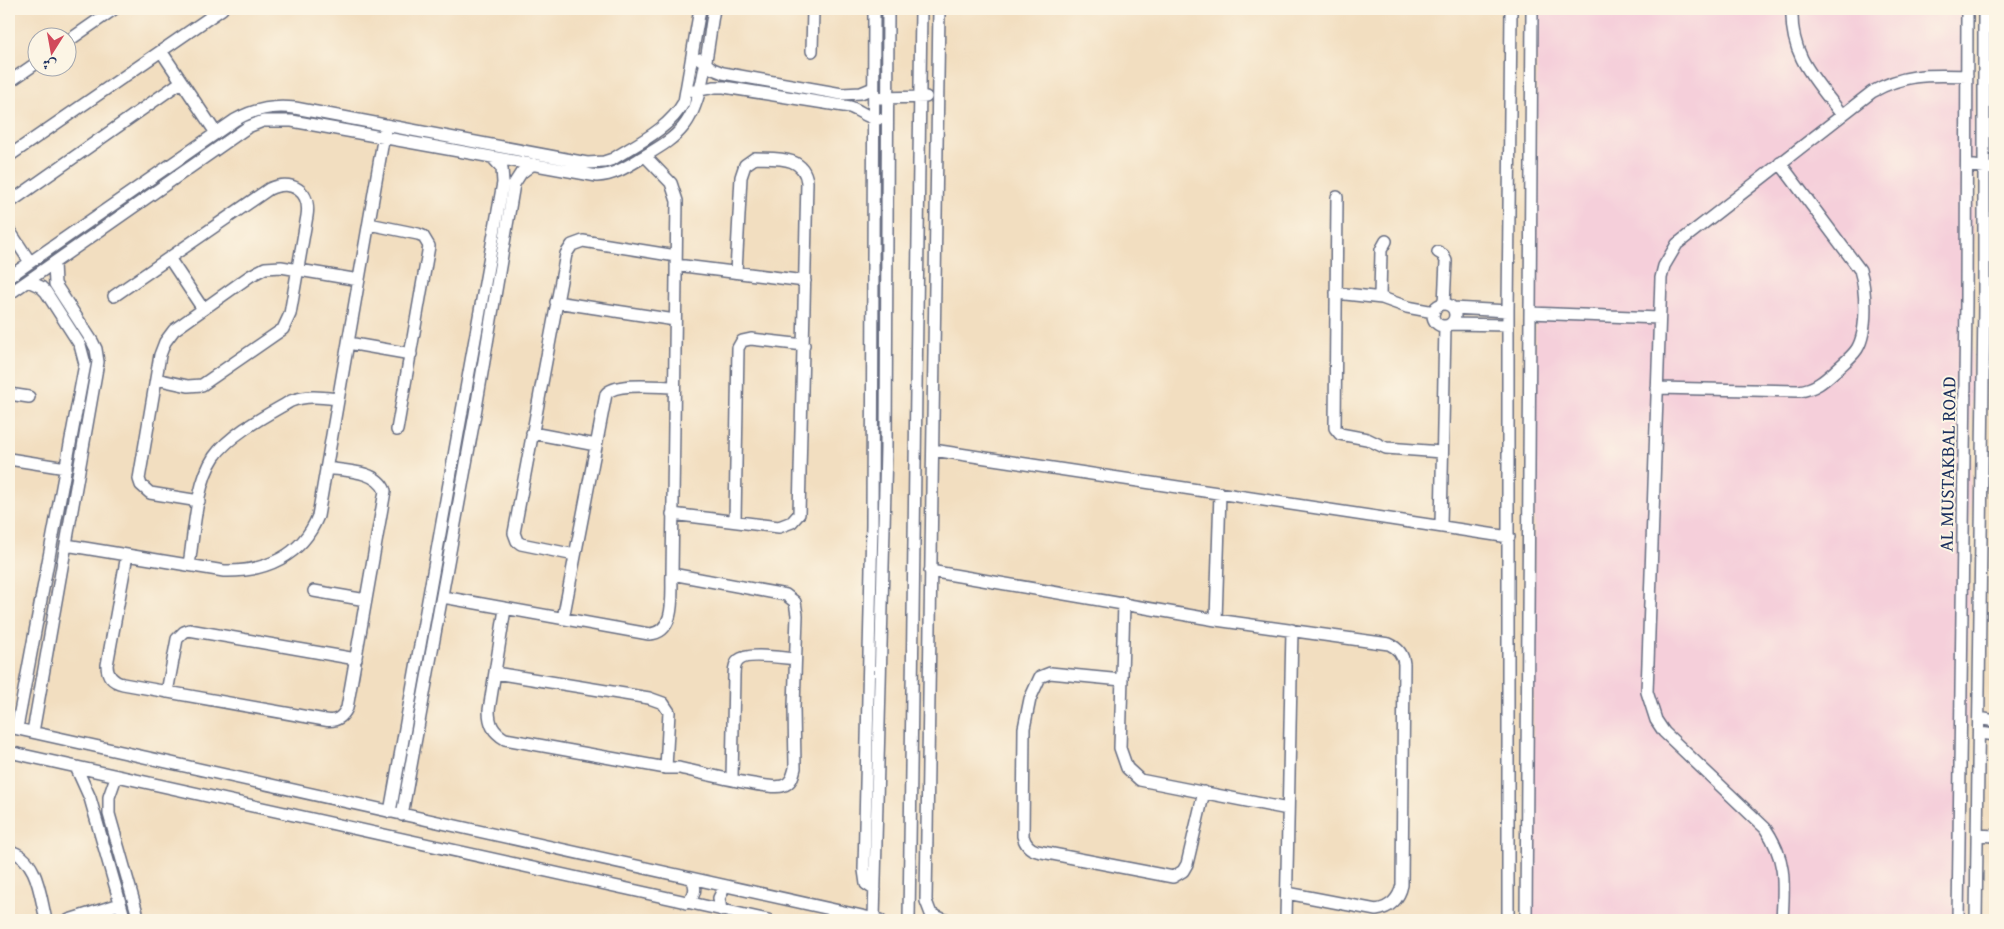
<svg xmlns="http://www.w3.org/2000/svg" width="2004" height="929" viewBox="0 0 2004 929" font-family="'Gentium Book Plus',Amiri,serif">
	<rect width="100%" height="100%" fill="#fcf5e5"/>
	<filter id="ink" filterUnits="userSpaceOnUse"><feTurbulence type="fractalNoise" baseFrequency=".02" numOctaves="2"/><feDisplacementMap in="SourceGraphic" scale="10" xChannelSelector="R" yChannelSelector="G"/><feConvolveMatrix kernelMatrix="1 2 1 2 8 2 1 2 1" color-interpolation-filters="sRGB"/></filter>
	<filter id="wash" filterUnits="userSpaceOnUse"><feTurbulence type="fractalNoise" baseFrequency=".0096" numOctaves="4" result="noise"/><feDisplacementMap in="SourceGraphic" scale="20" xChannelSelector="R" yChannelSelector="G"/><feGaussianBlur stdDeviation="1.12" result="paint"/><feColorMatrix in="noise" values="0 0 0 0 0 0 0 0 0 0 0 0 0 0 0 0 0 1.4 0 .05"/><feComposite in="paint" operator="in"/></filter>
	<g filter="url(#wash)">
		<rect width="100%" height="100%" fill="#f2dec0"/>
		<path fill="#f5cfda" d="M1537,9H1973L1974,173L1965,920H1532Z"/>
	</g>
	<g filter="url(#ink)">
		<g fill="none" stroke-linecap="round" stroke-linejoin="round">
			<defs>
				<path id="minor" d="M874,9L872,524L864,870L866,884L875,890
					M939,9L926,901L931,914L945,920
					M1792,9C1790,57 1815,79 1842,115
					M68,41L114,9
					M161,51L216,133
					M812,51L813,9
					M700,59L713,69L723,73L842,94L861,93L873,88
					M9,82L38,62
					M694,91L715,87H724L850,107C859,110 869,119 878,119
					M879,98L926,97
					M9,156L222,9
					M1967,165L1995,169
					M1337,197L1335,428L1340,434L1367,439L1386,448L1442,452
					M9,203L181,82
					M369,224L418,234L423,236L429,246L397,430
					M9,230L30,262
					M1438,252L1443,255L1446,261L1444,304
					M169,258L203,309
					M676,265L805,281
					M9,277L235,120C254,109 272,105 295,108L587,163L604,162L613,159C638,143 669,129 684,102L700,9
					M1336,293L1382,298L1407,307L1434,312
					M9,294L248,127L263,121H292L597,176C615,175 628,166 643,157C656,149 673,140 683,127C704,103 708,41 714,9
					M114,296L269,189C292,179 311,191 307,216L290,314L283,329L202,385L188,386L156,379
					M1380,297L1381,250L1386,241
					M556,302L675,320
					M1433 315a11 11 0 1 1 22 0a11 11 0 1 1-22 0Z
					M1453,308L1508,311
					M1530,313L1659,318
					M1451,324L1508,325
					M348,343L411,354
					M1657,388L1799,391C1815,389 1824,381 1835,371C1842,364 1851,358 1857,349C1868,331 1866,289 1860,270L1780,163
					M9,394L29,397
					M532,433L596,445
					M933,450L1509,537
					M9,459L66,468
					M199,501L150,493L141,485L139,479L160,355L165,342L174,330L250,276L265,268L281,267L359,280
					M672,514L779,527L792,522L799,514L807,182C804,155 776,159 755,158L745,165L741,177L736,272
					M735,521L738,348L742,341L751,339L804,345
					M1441,526L1445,326
					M66,545L224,571C265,572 302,556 318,516L385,129
					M127,555L107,665C107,676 113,682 123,684L325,720C336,722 342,718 347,708L385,491C377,470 345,471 326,468
					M575,555L521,544L517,541L514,533L566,254L572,245L583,241L676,256
					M189,565C194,533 196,484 214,457C230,434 267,415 291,401C307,395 321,397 338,399
					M930,571L1216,620L1389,644C1398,648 1403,654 1404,664L1402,885C1399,899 1390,908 1376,910L1287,893
					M314,591L366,600
					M443,597L649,634C677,633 671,593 672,574L677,201L671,183L645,156
					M1124,603L1120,748L1127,768L1140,780L1288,809
					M505,609L489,710C489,724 493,732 505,739L666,768H679C697,772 769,790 782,786C791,784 793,776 795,768L794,707L797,615L795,602L786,595L672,574
					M563,619L606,394C616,382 658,387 674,387
					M1216,620L1220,493
					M495,673L649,698L663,703L669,712L666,768
					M1122,680L1050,673L1040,677L1030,699L1024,728L1023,836C1025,844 1029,849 1037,851L1173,877L1183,871L1187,864L1204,792
					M167,692L177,639L184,632L189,630L356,659
					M1979,718L1995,721
					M9,727L880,920
					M17,728L85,364L80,345L46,292L41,287L28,281
					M33,732L98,362L96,349L92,341L55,284L54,263
					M1979,733L1995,735
					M9,752L768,920
					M76,767L90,798L125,920
					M116,777L109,797V814L139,920
					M732,779L734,675C734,669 735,663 739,660C747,652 783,658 795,659
					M390,812L503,183L502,168L493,158
					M402,815L475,414L514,184L521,173L533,164
					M1977,835L1995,836
					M9,851C38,857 40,896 46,920
					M686,903C695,897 697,888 692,879
					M721,910L719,898L725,886
					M874,919L886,449L888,9
					M69,920L120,904
					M909,920L921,9
					M1286,920L1292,630
					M1508,920V311L1511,9
					M1526,920L1532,9
					M1782,920C1784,884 1787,860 1765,828L1664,732L1656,720L1647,692L1661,278L1664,266L1677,244L1872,92C1905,73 1930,75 1967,76
					M1958,920L1966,303L1967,9
					M1976,920L1984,306V9"/>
			</defs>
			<use href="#minor" stroke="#666c80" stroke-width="14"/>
			<use href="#minor" stroke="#fff" stroke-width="11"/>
		</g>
	</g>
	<g text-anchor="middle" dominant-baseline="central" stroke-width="4" stroke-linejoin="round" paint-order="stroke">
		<g font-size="19" fill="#1b2f5e" stroke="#fcf5e5">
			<text transform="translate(1947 464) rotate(-89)">AL MUSTAKBAL ROAD</text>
		</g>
	</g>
	<rect width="2004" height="929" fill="none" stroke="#fcf5e5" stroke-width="30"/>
	<g transform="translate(52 52) rotate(191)"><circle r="24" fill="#fcf5e5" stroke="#a2a6af"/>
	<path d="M0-4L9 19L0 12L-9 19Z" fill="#d1495b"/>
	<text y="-8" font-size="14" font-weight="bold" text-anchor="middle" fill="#1b2f5e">ش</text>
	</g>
</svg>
